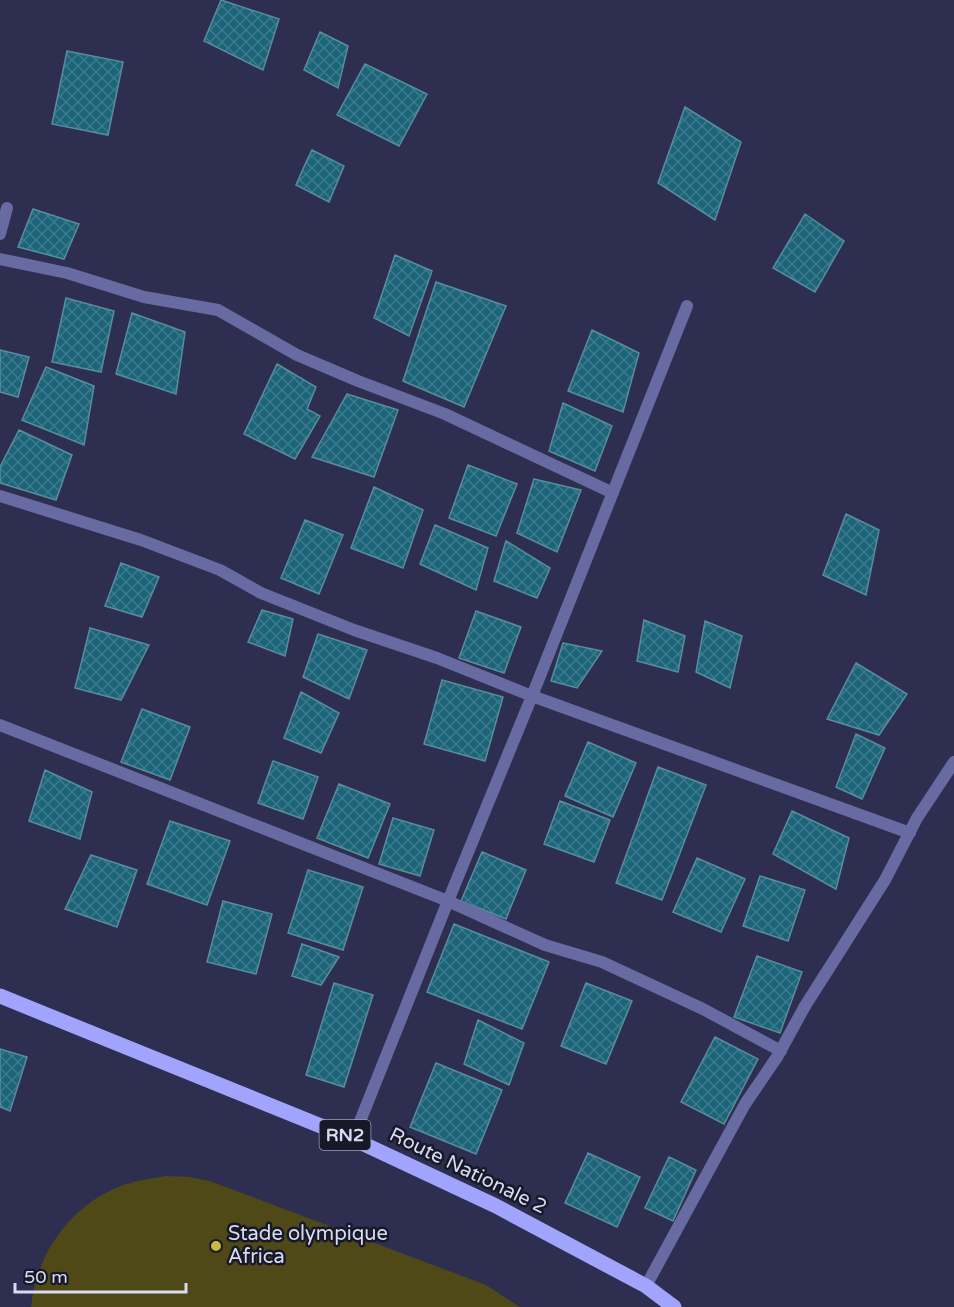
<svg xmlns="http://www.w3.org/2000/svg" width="954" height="1307" viewBox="0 0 954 1307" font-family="'Varela Round',sans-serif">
	<defs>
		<pattern id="building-cross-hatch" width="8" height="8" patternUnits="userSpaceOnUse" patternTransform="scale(1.5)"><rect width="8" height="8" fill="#1c6479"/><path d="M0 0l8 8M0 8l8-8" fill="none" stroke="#3c7a8c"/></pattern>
	</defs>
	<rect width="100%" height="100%" fill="#2d2e50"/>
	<path fill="#4f4817" d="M167,1176L189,1177L210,1181L486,1285L520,1307H31C36,1252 73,1202 126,1184C140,1180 153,1178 167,1176Z"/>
	<path fill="url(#building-cross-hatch)" stroke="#598d9e" stroke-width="1.5" d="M221,0L279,19L263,70L204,41Z
		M320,32L348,46L338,88L304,70Z
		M67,51L123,62L108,135L52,124Z
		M365,64L427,94L399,146L337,115Z
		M685,107L741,142L715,220L658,183Z
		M312,150L344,166L329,202L296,185L307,160Z
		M33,209L79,224L64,259L18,247Z
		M805,214L844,241L815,292L773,268Z
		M395,255L432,271L409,336L374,318Z
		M436,282L506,306L464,407L403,381Z
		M66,298L114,311L101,372L52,362Z
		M132,313L185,332L176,394L116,374Z
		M592,330L639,353L623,412L568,391Z
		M0,350L29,357L18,397L0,392Z
		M277,364L316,387L307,409L320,416L295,459L244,434Z
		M46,367L94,386L84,445L22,420Z
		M347,394L398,410L374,477L312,457Z
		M563,403L612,426L595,471L549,451Z
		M19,430L72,455L56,500L0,483V467Z
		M468,465L517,484L496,536L449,518Z
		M534,479L581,490L557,552L517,533Z
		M374,487L423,510L403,568L351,548Z
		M846,514L879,530L866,595L823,575Z
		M305,520L343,535L319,594L281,578Z
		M435,525L488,548L476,590L420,564Z
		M506,541L550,568L537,598L494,581Z
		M121,563L159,577L142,617L105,606Z
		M262,610L293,619L285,656L248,642Z
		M476,611L521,627L504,673L459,658Z
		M644,620L685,636L678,672L637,661Z
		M705,621L742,636L730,688L696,672Z
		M90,628L149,645L121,700L75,688Z
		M318,634L367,650L349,699L303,677Z
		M563,643L602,651L577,688L551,681Z
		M856,663L907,694L879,735L827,719Z
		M442,680L503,697L485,761L424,744Z
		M301,692L339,713L321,753L284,738Z
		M142,709L190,727L170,780L121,762Z
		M856,734L885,748L862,799L836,787Z
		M588,742L636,763L613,817L565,796Z
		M273,761L318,777L303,819L258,803Z
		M658,767L706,785L662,900L616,883Z
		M45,770L92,792L80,839L29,821Z
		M339,784L390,804L368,858L317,838Z
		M560,801L610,820L594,862L544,844Z
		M792,811L849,838L836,889L773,854Z
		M393,818L434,830L420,876L379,864Z
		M170,821L230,841L207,905L147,884Z
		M482,852L526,870L506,919L461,901Z
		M91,855L137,870L117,927L65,909Z
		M697,858L745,879L721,932L673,912Z
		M308,870L363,887L343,950L288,933Z
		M760,876L805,890L788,941L743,926Z
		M223,901L272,914L256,974L207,962Z
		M454,924L549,962L522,1029L427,992Z
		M302,944L339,957L321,985L292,976Z
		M757,956L802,972L780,1033L734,1017Z
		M334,983L373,995L344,1087L306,1075Z
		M586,983L632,1001L606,1064L561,1046Z
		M478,1020L524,1043L509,1085L464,1064Z
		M715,1037L758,1059L724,1124L681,1102Z
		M0,1049L27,1057L10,1111L0,1107Z
		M436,1063L502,1090L476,1154L410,1127Z
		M588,1153L640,1177L617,1227L565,1203Z
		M669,1157L696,1170L673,1221L645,1208Z"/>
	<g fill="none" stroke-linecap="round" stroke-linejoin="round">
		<path stroke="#686ba1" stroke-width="12" d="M0,234L7,208
			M0,259L67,273L144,297L218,310L297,355L358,381L445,414L613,493
			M0,496L141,540L220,570L261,593L354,630L437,658L532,696L910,833
			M0,725L448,901L545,945L602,962L703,1009L781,1051
			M353,1139L448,901L532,696L687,306
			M646,1286L745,1104L777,1057L805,1006L885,880L917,818L954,762"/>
		<path stroke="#a1a4fd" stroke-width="15" d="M0,996L353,1139L496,1206L646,1286L674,1307"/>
	</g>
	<circle fill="#cbba39" stroke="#171828" stroke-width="2" cx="216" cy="1246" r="6"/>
	<g text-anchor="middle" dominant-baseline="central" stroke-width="5" stroke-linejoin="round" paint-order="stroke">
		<rect fill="#171828" stroke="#9ea0b5" stroke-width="1.5" x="319.5" y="1120" width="51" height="30" rx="4.5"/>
		<g font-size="18" font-weight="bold" fill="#d8dbf1">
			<text x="345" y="1135">RN2</text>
		</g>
		<g font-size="20" fill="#d8dbf1" stroke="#171828">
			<text transform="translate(468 1171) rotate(26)">Route Nationale 2</text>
		</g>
		<g font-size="20" fill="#d8dbf1" stroke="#171828" text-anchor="start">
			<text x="228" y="1234">Stade olympique<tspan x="228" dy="23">Africa</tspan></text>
		</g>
	</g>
	<path d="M15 1283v9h171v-9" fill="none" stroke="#d8dbf1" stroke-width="3"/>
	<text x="24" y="1283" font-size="18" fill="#d8dbf1" stroke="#171828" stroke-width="4.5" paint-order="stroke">50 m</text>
</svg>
